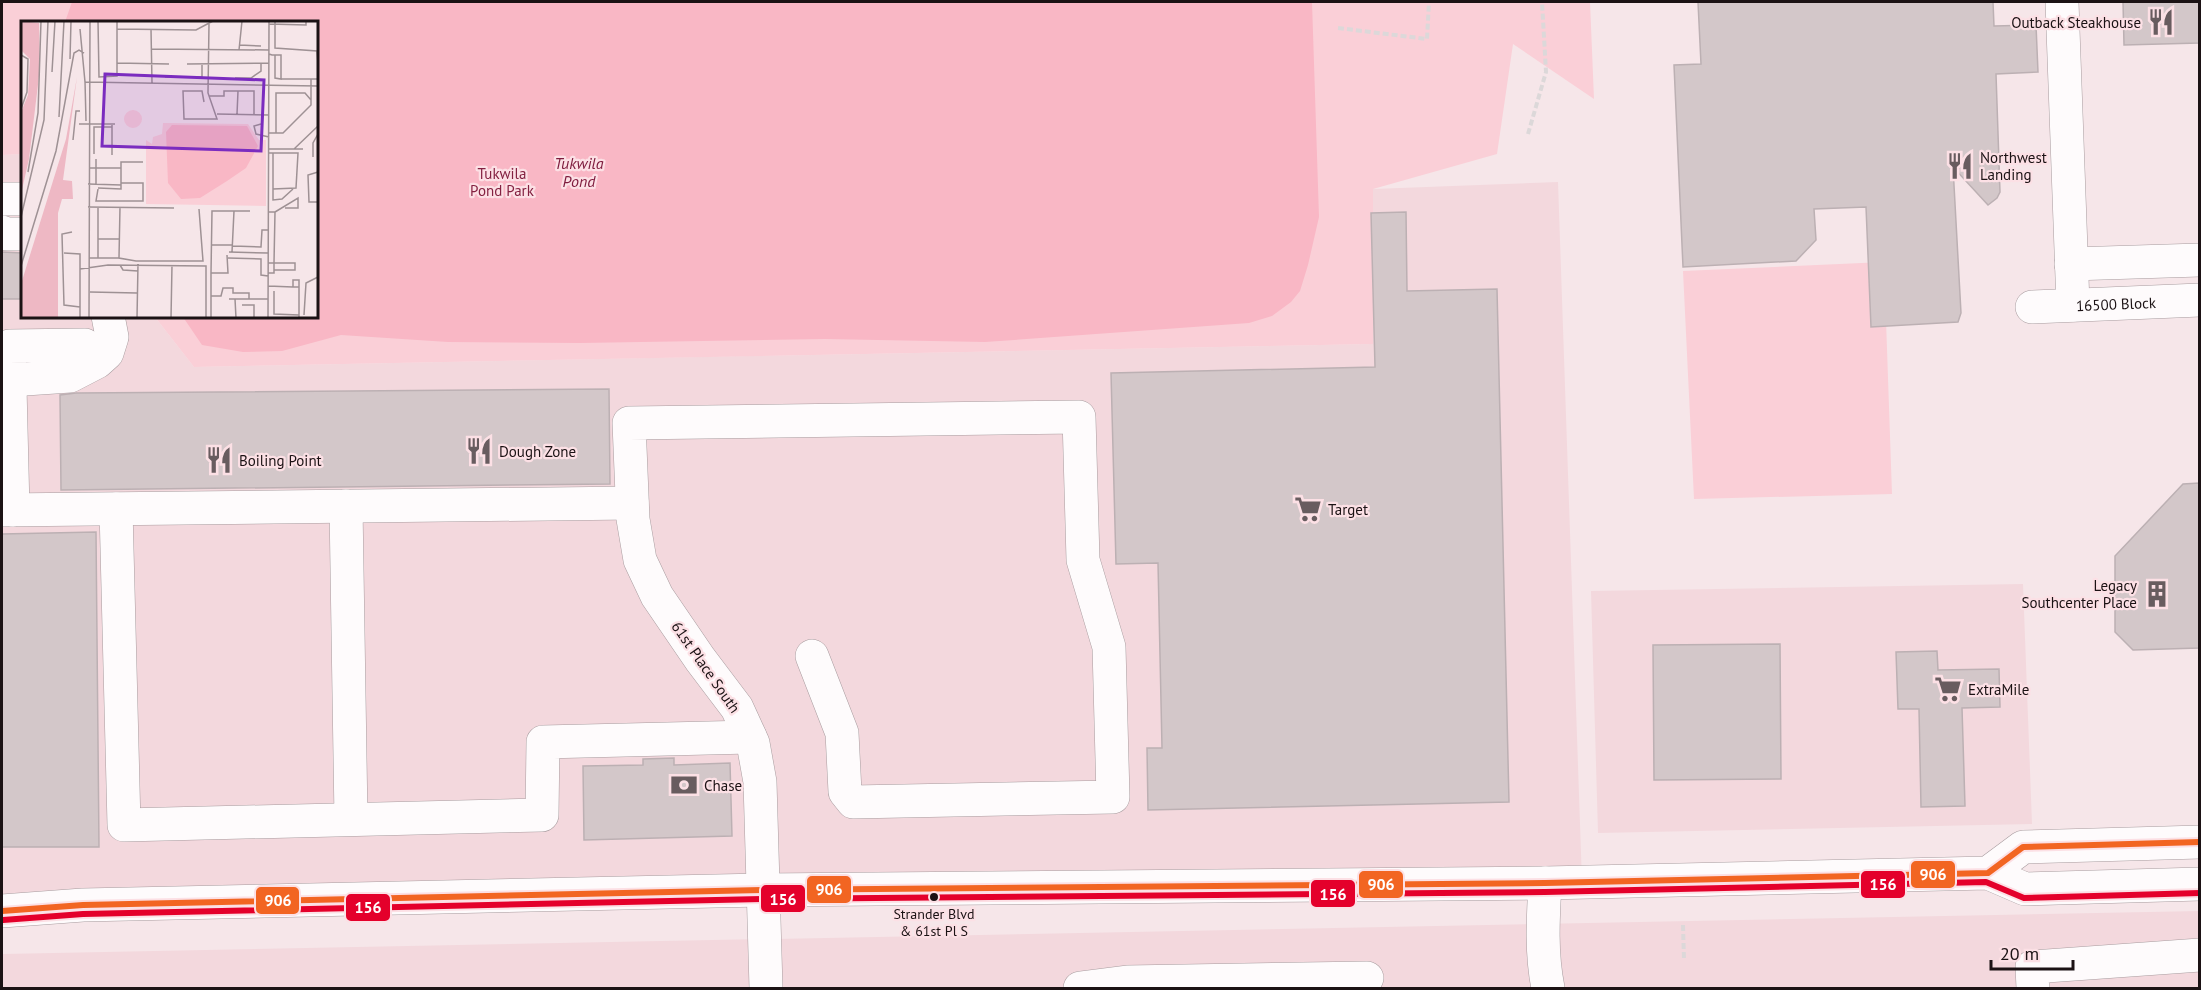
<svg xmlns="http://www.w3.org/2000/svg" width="2201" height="990" viewBox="0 0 2201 990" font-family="'PT Sans',sans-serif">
	<rect width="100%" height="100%" fill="#f6e6e9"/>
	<path fill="#f3d8dd" d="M22,154V316L155,317L194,367L1372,344L1373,189L1558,182L1582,882L2,913V155Z
		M2023,584L2032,824L1598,833L1591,591Z
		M2200,911L2199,988H2V956L3,954Z"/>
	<path fill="#facfd7" d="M2,2H1590L1594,99L1513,44L1497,154L1373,189V344L194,367L155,317L316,316V22H22V154L2,155Z
		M1884,262L1892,494L1694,499L1683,271Z"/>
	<path fill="#f9b7c5" d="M72,2H1312L1319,217L1308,265L1300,291L1291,302L1272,316L1249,323L985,342L825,339L580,343L448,342L341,335L282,351L243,352L202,345L183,317L316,316V22H65Z"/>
	<path fill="#d3c7c9" stroke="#bcb0b3" stroke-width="1.5" d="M1698,2H1993L1994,26L2036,25L2038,72L1996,74L2000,192L1997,198L1988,205L1953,167L1961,313L1958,322L1871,327L1866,207L1814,209L1816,240L1796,261L1683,267L1674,65L1701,64Z
		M2123,2H2199V43L2124,45Z
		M1406,212L1407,291L1497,289L1509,802L1148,810L1147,748H1162L1158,563L1116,564L1111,373L1375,367L1371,213Z
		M2,252L22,253V299H2Z
		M609,389L610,484L61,490L60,395L76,393Z
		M2199,483V648L2133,650L2115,632V556L2183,484Z
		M96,532L99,847H2V534Z
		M1780,644L1781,779L1654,780L1653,645Z
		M1937,651L1938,670L1999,669L2000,707L1962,708L1965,806L1921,807L1919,709H1898L1896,652Z
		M674,758V765L730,763L732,836L584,840L583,766L643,765V759Z"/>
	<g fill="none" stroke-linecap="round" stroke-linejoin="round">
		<defs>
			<g id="minor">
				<path d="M2062,2L2073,305"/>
				<path d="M2,199H22"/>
				<path d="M2,232L7,234H22"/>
				<path d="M2071,264L2200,260"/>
				<path id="s1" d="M2032,307L2200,300"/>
				<path d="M10,380L70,376L97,362L107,353L112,337L108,316"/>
				<path d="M346,506L351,819"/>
				<path d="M116,509L124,825L542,815L543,742L750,737"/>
				<path d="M2,510L632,503"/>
				<path d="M13,510L9,346L85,345"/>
				<path d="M1545,883C1543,919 1541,953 1548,988"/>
				<path d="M766,988L760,782L753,743L737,708L700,659L657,596L640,560L633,519L629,423L1079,417L1083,560L1109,647L1113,797L853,802L845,792L842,733L812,656"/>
				<path d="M1080,988L1127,982L1367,978"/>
				<path d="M2033,988L2032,967L2200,955"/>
			</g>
			<path id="major" d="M1988,873L2023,847L2200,842
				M2,911L83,905L762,890L1545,883L1988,873L2025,889L2200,884"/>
		</defs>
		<use href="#minor" stroke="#a89c9f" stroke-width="34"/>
		<use href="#major" stroke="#a89c9f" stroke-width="34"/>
		<path stroke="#dcd8d9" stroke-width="4" stroke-dasharray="6 3" stroke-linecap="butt" d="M1338,28L1427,39L1429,2
			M1528,134L1546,72L1542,2
			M1683,925L1684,960"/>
		<use href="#minor" stroke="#fefbfc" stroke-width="33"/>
		<use href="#major" stroke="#fefbfc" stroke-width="33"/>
		<defs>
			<path id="bus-1" d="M2,911L83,905L762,890L1545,883L1988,873L2023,847L2200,842"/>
			<path id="bus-2" d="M3,920L83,914L762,899L1545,892L1986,882L2024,898L2200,893"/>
		</defs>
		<use href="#bus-1" stroke="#fce0e5" stroke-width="10"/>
		<use href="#bus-2" stroke="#fce0e5" stroke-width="10"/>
		<use href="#bus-1" stroke="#f26522" stroke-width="6"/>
		<use href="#bus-2" stroke="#e4002b" stroke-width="6"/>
	</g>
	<defs>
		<symbol id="restaurant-bare" viewBox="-9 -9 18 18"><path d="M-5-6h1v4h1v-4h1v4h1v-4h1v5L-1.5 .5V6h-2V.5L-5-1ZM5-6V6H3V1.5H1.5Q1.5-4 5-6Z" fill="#685c5f" stroke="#fce0e5" stroke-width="2.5" paint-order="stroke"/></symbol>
		<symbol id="supermarket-bare" viewBox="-9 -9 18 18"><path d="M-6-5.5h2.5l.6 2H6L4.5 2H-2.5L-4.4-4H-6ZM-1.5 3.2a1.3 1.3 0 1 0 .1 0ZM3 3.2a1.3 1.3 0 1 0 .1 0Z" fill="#685c5f" stroke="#fce0e5" stroke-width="2.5" paint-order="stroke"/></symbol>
		<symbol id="building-bare" viewBox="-9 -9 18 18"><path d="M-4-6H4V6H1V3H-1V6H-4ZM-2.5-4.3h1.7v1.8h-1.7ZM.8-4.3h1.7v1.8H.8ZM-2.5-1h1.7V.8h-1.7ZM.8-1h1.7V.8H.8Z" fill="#685c5f" stroke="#fce0e5" stroke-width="2.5" paint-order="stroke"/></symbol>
		<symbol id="bank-bare" viewBox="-9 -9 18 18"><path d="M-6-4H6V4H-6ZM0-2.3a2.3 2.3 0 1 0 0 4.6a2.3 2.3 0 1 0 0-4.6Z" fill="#685c5f" stroke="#fce0e5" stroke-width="2.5" paint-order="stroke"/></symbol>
	</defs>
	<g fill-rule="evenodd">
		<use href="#restaurant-bare" x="2142" y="3" width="38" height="38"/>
		<use href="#restaurant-bare" x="1941" y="147" width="38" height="38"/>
		<use href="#restaurant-bare" x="460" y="432" width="38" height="38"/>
		<use href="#restaurant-bare" x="200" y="441" width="38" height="38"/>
		<use href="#supermarket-bare" x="1289" y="490" width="38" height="38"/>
		<use href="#building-bare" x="2138" y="575" width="38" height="38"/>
		<use href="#supermarket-bare" x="1929" y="670" width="38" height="38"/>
		<use href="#bank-bare" x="665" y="766" width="38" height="38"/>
	</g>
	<circle fill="#1b1214" stroke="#fce0e5" stroke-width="2" cx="934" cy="897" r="5"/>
	<g text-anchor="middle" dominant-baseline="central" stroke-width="4.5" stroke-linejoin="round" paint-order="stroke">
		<g font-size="14" fill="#1b1214" stroke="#fce0e5">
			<text x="934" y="914">Strander Blvd<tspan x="934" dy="17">&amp; 61st Pl S</tspan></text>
		</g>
		<g font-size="15" fill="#1b1214" stroke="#fce0e5" text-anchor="start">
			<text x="2141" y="22" text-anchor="end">Outback Steakhouse</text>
			<text x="1980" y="157">Northwest<tspan x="1980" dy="17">Landing</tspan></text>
			<text x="499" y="451">Dough Zone</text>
			<text x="239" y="460">Boiling Point</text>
			<text x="1328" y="509">Target</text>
			<text x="2137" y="585" text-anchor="end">Legacy<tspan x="2137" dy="17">Southcenter Place</tspan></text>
			<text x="1968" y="689">ExtraMile</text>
			<text x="704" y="785">Chase</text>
		</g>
		<g font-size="15" fill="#842141" stroke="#fce0e5">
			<text x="502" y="173">Tukwila<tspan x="502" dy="17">Pond Park</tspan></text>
		</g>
		<g font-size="15" fill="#1b1214" stroke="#fce0e5">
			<text stroke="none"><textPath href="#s1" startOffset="84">16500 Block</textPath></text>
			<text transform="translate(706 667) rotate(55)">61st Place South</text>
		</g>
		<g font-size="16" font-style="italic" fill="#7e1b3d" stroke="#fce0e5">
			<text x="579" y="163">Tukwila<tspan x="579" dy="18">Pond</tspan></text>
		</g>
	</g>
	<g transform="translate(21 21)">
		<rect width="297" height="297" fill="#f6e6e9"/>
		<path d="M103 98a9 9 0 1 1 18 0a9 9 0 1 1-18 0ZM142,102L227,103L238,119H245V185L125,183V119L131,123L132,116L141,113Z" fill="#facfd7"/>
		<path d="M0,0L18,2L19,47L8,138L0,173V91L7,74L9,38L0,29ZM56,56L42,159L51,160L52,178H41L37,192V297H0V263L45,118Z" fill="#eeb8c4"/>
		<path d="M151,104L226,105L237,125L225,147L206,160L179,177L160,178L147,162L145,111Z" fill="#f9b7c5"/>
		<path fill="none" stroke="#9e9194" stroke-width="1.5" d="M77,0L78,56L96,55V0M254,0V27L296,30L297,43M248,3L285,4V0M59,8L64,61M96,8L175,9L192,0M130,8L131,62M218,24L240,25M130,28L248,29M218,29L221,0M248,33L251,34H260V58L254,57V34M0,34L7,38L6,71L0,88M49,38L50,0M96,42L148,43M166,43L248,42M31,51L34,0M144,56H181V44M214,57H230L240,50V42M260,58H297M64,60L65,100M64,61L297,65M188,75H203V70H233V93M183,81L181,70H162L163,98H196L187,72L188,3M196,93L248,94M216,93L217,70M38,96L43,0M58,103H94M240,103L233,105L235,113L248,116M91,104V134M248,112H262L290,84V58M255,112V72H284L290,79M52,119L55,90H59M248,128H282M273,128L297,105M248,132H277L275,167L252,168M252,132V179L261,178L272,168M73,133V106H91M292,136V122L297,113M68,147H100M7,151L17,92L20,0M297,151L287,154L288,181H297M67,163L100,164V141H122M75,163V138M77,167L100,168V164M77,168L75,180H122V162H100M67,186L153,187M99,186L98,237L115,240H182L178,188M248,191H254L253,242H274V249H253M254,191L277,177V187H264M0,196L23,99L27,0M51,211L41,213L43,284L59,286M77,218H98M190,224H212M212,225L240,226L241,209H248M208,231L247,232M211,231L213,190M43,232L59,233V297M206,234L207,252H190L191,190H229M68,237H98M77,237V186M207,237L240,238V254L247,255M99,244L102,249L117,250M0,245L35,130L53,32L58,29L63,32M59,248L87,244L185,245V297M247,252H253V242H247M247,265L272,266H278V259H272V266M253,270V293L278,294M69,271L116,272M190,275H200L202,267H212V272H228V278M208,278H247M214,278L215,297M221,284H233V297M283,294L285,262L297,256M68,297L69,0M116,297L117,243M150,297L151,244M190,297V252M247,297L248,0M278,297V266"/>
		<path fill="#7b2cbf" fill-opacity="0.15" stroke="#7b2cbf" stroke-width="3" d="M84,53L243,59L240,130L81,125Z"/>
		<rect width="297" height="297" fill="none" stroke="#1b1214" stroke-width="3"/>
	</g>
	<g stroke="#fce0e5" stroke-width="2">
		<rect x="1910" y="860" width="46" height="29" rx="6" fill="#f26522"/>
		<rect x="1860" y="870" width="46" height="29" rx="6" fill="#e4002b"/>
		<rect x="1358" y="870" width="46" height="29" rx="6" fill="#f26522"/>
		<rect x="806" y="875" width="46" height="29" rx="6" fill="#f26522"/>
		<rect x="1310" y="879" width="46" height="29" rx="6" fill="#e4002b"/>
		<rect x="760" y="884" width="46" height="29" rx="6" fill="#e4002b"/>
		<rect x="255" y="886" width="45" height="29" rx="6" fill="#f26522"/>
		<rect x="345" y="893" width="46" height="29" rx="6" fill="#e4002b"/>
	</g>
	<g font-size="16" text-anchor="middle" font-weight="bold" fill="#fff">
		<text x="1933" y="880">906</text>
		<text x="1883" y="890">156</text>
		<text x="1381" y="890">906</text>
		<text x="829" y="895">906</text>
		<text x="1333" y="900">156</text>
		<text x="783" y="905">156</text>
		<text x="278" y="906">906</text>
		<text x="368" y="913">156</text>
	</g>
	<rect width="2201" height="990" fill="none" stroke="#1b1214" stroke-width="6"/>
	<path d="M1991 960v9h82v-9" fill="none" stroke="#1b1214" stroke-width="3"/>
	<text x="2000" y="960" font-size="18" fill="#1b1214" stroke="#fce0e5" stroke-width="4.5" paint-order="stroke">20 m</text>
</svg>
